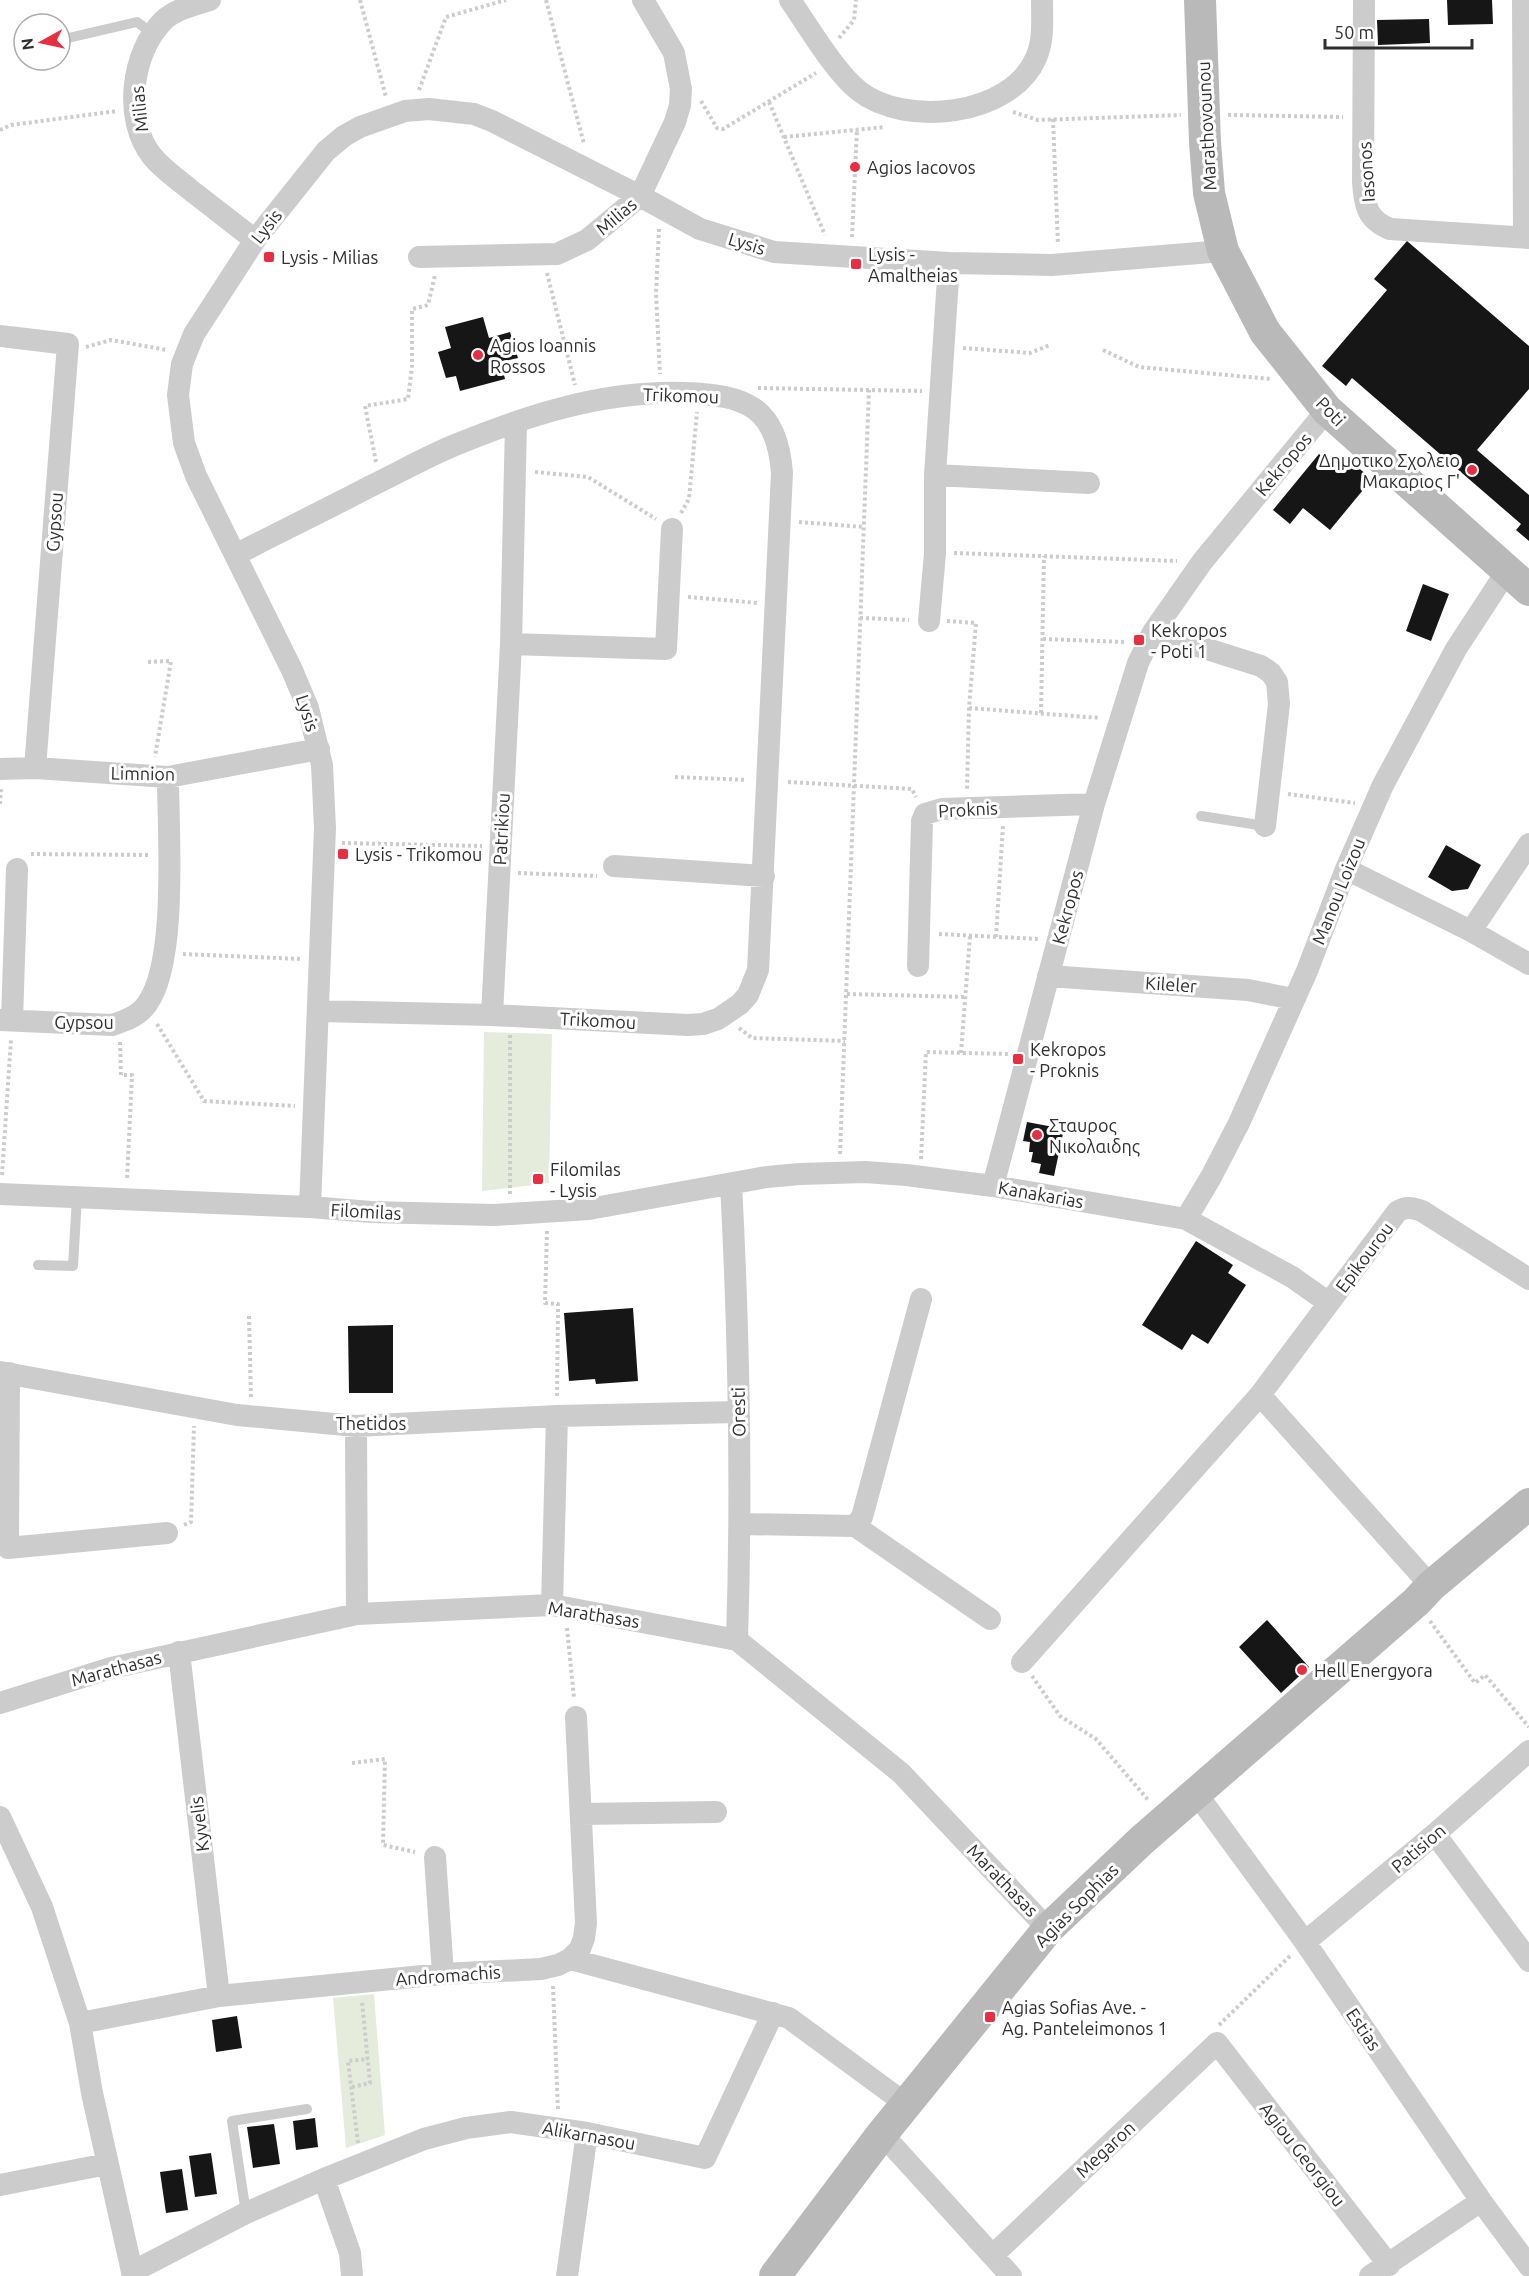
<svg xmlns="http://www.w3.org/2000/svg" width="1529" height="2276" viewBox="0 0 1529 2276" font-family="Ubuntu,sans-serif">
	<rect width="100%" height="100%" fill="#fff"/>
	<path fill="#e5ecdc" d="M484,1032L552,1034L549,1183L482,1191Z
		M374,1994L385,2135L346,2148L333,1998Z"/>
	<path fill="#161616" d="M1447,0H1492L1493,24L1448,25Z
		M1429,19L1430,43L1378,45L1377,20Z
		M1407,241L1529,346V389L1477,450L1529,495V541L1516,530L1521,524L1352,378L1346,386L1322,366L1387,290L1374,279Z
		M483,317L489,338L510,332L518,358L501,362L505,379L460,391L456,376L446,378L438,352L451,348L445,327Z
		M1319,454L1337,468L1346,458L1366,474L1362,479L1368,484L1330,530L1303,508L1290,524L1273,510Z
		M1423,584L1449,594L1431,641L1406,631Z
		M1446,845L1481,865L1468,889L1452,891L1428,877Z
		M1027,1122L1064,1129L1054,1176L1039,1173L1041,1164L1031,1162L1033,1152H1029L1030,1142L1023,1141Z
		M1196,1241L1233,1265L1228,1273L1246,1285L1208,1344L1192,1334L1182,1350L1142,1325Z
		M633,1308L638,1381L596,1384L595,1379L569,1381L564,1313Z
		M393,1325V1393H349L348,1326Z
		M1267,1620L1309,1667L1281,1693L1239,1647Z
		M237,2016L242,2048L216,2052L212,2020Z
		M315,2118L318,2147L296,2150L293,2121Z
		M274,2124L280,2164L253,2168L247,2127Z
		M211,2153L217,2194L195,2197L189,2156Z
		M182,2169L188,2210L166,2213L160,2172Z"/>
	<g fill="none" stroke-linecap="round" stroke-linejoin="round">
		<path stroke="#ccc" stroke-width="4" stroke-dasharray="3 3" stroke-linecap="butt" d="M360,0L386,97
			M546,0L584,144
			M839,38L854,20L856,0
			M419,90L446,17L506,0
			M701,101L717,128L723,129L816,73
			M769,102L825,235
			M1013,112L1038,120L1181,115
			M1228,115L1343,117
			M1053,119L1058,245
			M0,130L11,125L117,111
			M784,137L885,127
			M659,229L656,293L660,374
			M852,237L857,129
			M547,273L575,385
			M86,347L111,340L167,350
			M963,348L1030,353L1050,345
			M1103,350L1139,367L1271,379
			M758,388L922,391
			M376,462L365,406L408,399L412,366V309L428,305L435,275
			M535,472L588,477L656,519
			M681,513L689,499L697,412
			M799,522L864,527
			M954,553L1177,561
			M688,597L758,603
			M860,618L909,620
			M947,621L976,623L969,708L967,790
			M1043,639L1125,642
			M148,662L171,661L155,757
			M969,708L1100,718
			M1041,713L1044,556
			M675,777L747,780
			M788,782L912,789L916,797
			M1288,794L1355,803
			M0,804L1,788
			M342,843L482,846
			M31,854L149,855
			M518,873L597,876
			M939,934L1039,939
			M996,937L1003,826
			M183,954L301,959
			M847,994L965,997
			M157,1024L204,1101L295,1106
			M739,1028L752,1038L845,1041
			M510,1035V1195
			M120,1042L121,1075H132L127,1180
			M961,1053L970,936
			M840,1154L869,390
			M921,1159L926,1052L1009,1054
			M2,1175L11,1039
			M547,1231L545,1303L558,1304L557,1397
			M249,1316L251,1397
			M184,1525L191,1522L194,1426
			M1430,1621L1475,1683L1485,1675L1529,1727
			M567,1628L574,1698
			M1032,1676L1060,1716L1096,1739L1149,1801
			M352,1763L385,1759L383,1845L415,1852
			M553,1986L558,2110
			M1219,2025L1291,1955
			M352,2087L370,2083L362,2001
			M358,2143L348,2061L368,2059"/>
		<path stroke="#ccc" stroke-width="10" d="M64,39L137,22L153,34
			M1201,816L1265,826
			M38,1265L73,1266L77,1197
			M246,2213L232,2121L307,2109"/>
		<path stroke="#ccc" stroke-width="22" d="M210,0C194,5 176,9 164,20C131,52 123,120 152,156C163,170 179,180 193,192C214,208 234,224 255,240
			M790,0C808,26 835,72 859,91C905,127 1010,117 1036,58C1044,40 1042,20 1042,0
			M1364,0L1363,182C1365,205 1366,219 1390,229L1529,238
			M1523,0L1524,237
			M419,257L557,254L587,240L640,196L675,122L680,105L681,89L674,53L643,0
			M0,336L68,344L35,768
			M935,475L1089,483
			M235,555C280,532 325,510 369,487C398,473 426,457 455,445C528,415 605,390 685,393C745,395 777,406 782,473L758,970L748,995L740,1004L718,1019L703,1024L688,1025L492,1015L318,1011
			M929,621L935,553V475L949,263
			M1153,632L1261,666L1271,673L1277,682L1279,704L1265,826
			M511,644L666,649L672,529
			M0,769L35,768L168,777L319,749
			M614,866L764,876
			M1346,869L1471,931L1529,964
			M1471,931L1529,844
			M918,966L922,821L925,814L942,809L1094,804
			M1048,976L1248,990L1293,999
			M492,1015L511,644L516,423
			M0,1020L112,1025C124,1021 139,1016 147,1004C178,962 168,831 168,777
			M12,1020L17,869
			M731,1184C739,1336 742,1488 737,1640
			M993,1186L1094,804L1138,663L1153,632L1202,562L1327,410
			M0,1194L310,1207L371,1212L494,1215L589,1209L767,1177L800,1174L865,1172L906,1175L993,1186L1186,1219L1292,1277L1329,1303
			M310,1207L325,828L322,765L308,708L292,670L196,476L184,443L178,395L182,364L194,334L255,240L326,151L344,136L360,127L405,111L429,109L474,114L492,121L640,196L700,229L774,252L949,263L1052,265L1223,251
			M1186,1219L1211,1177L1239,1123L1307,971L1346,869L1383,785L1456,649L1507,571
			M0,1372L237,1415L356,1426L557,1416L738,1412
			M9,1373L8,1548L167,1533
			M1260,1395L1431,1586
			M356,1426L357,1614
			M741,1524L855,1526L990,1619
			M855,1526L862,1517L921,1299
			M552,1605L557,1416
			M179,1652L219,1996
			M1022,1662L1260,1395L1397,1212C1406,1206 1412,1208 1422,1211L1529,1279
			M0,1703L111,1668L357,1614L552,1605L737,1640L901,1773L1048,1929
			M1196,1793L1305,1942L1481,2201L1529,2266
			M581,1814L716,1812
			M0,1817L42,1907L80,2023L92,2093L133,2276
			M1435,1834L1529,1961
			M435,1857L443,1974
			M1305,1942L1435,1834L1529,1751
			M570,1959L789,2018L906,2104
			M80,2023L219,1996L443,1974L541,1969L558,1965L570,1959L580,1949L584,1938L586,1923L576,1717
			M882,2134L1011,2276
			M324,2179L350,2253L352,2276
			M0,2185L107,2164
			M993,2255L1217,2043L1389,2265
			M132,2272L246,2213L324,2179L424,2139L466,2128L511,2122L587,2133L705,2158L773,2013
			M567,2276L587,2133
			M1370,2276L1481,2201"/>
		<path stroke="#b9b9b9" stroke-width="32" d="M1200,0L1205,142L1209,193L1223,251L1265,332L1327,410L1529,590
			M775,2276L882,2134L1048,1929L1142,1840L1416,1602L1431,1586L1529,1504"/>
	</g>
	<g fill="#e82e41" stroke="#fff" stroke-width="2">
		<circle cx="855" cy="167" r="6"/>
		<rect x="263" y="251" width="12" height="12" rx="3"/>
		<rect x="850" y="258" width="12" height="12" rx="3"/>
		<circle cx="478" cy="355" r="6"/>
		<circle cx="1472" cy="470" r="6"/>
		<rect x="1133" y="634" width="12" height="12" rx="3"/>
		<rect x="337" y="848" width="12" height="12" rx="3"/>
		<rect x="1012" y="1053" width="12" height="12" rx="3"/>
		<circle cx="1037" cy="1135" r="6"/>
		<rect x="532" y="1173" width="12" height="12" rx="3"/>
		<circle cx="1302" cy="1670" r="6"/>
		<rect x="984" y="2011" width="12" height="12" rx="3"/>
	</g>
	<g text-anchor="middle" dominant-baseline="central" stroke-width="6" stroke-linejoin="round" paint-order="stroke">
		<g font-size="18" fill="#2f2f2f" stroke="#fff">
			<text transform="translate(139 109) rotate(-96)">Milias</text>
			<text transform="translate(1206 126) rotate(-93)">Marathovounou</text>
			<text transform="translate(1366 172) rotate(-94)">Iasonos</text>
			<text transform="translate(616 216) rotate(-40)">Milias</text>
			<text transform="translate(266 226) rotate(-52)">Lysis</text>
			<text transform="translate(747 243) rotate(17)">Lysis</text>
			<text transform="translate(681 395) rotate(2)">Trikomou</text>
			<text transform="translate(1331 411) rotate(46)">Poti</text>
			<text transform="translate(1283 464) rotate(-50)">Kekropos</text>
			<text transform="translate(54 522) rotate(-86)">Gypsou</text>
			<text transform="translate(308 713) rotate(72)">Lysis</text>
			<text transform="translate(143 773) rotate(1)">Limnion</text>
			<text transform="translate(968 809) rotate(-3)">Proknis</text>
			<text transform="translate(501 829) rotate(-87)">Patrikiou</text>
			<text transform="translate(1338 891) rotate(-68)">Manou Loizou</text>
			<text transform="translate(1067 907) rotate(-75)">Kekropos</text>
			<text transform="translate(1171 984) rotate(4)">Kileler</text>
			<text transform="translate(598 1020) rotate(3)">Trikomou</text>
			<text x="84" y="1022">Gypsou</text>
			<text transform="translate(1041 1194) rotate(10)">Kanakarias</text>
			<text transform="translate(366 1211) rotate(3)">Filomilas</text>
			<text transform="translate(1364 1257) rotate(-53)">Epikourou</text>
			<text transform="translate(738 1412) rotate(-91)">Oresti</text>
			<text x="371" y="1423">Thetidos</text>
			<text transform="translate(594 1614) rotate(9)">Marathasas</text>
			<text transform="translate(116 1668) rotate(-15)">Marathasas</text>
			<text transform="translate(199 1824) rotate(-97)">Kyvelis</text>
			<text transform="translate(1418 1848) rotate(-40)">Patision</text>
			<text transform="translate(1003 1880) rotate(46)">Marathasas</text>
			<text transform="translate(1076 1905) rotate(-45)">Agias Sophias</text>
			<text transform="translate(448 1975) rotate(-4)">Andromachis</text>
			<text transform="translate(1364 2029) rotate(56)">Estias</text>
			<text transform="translate(589 2135) rotate(10)">Alikarnasou</text>
			<text transform="translate(1105 2149) rotate(-43)">Megaron</text>
			<text transform="translate(1303 2154) rotate(52)">Agiou Georgiou</text>
		</g>
		<g font-size="18" fill="#2f2f2f" stroke="#fff" text-anchor="start">
			<text x="867" y="167">Agios Iacovos</text>
			<text x="868" y="254">Lysis -<tspan x="868" dy="21">Amaltheias</tspan></text>
			<text x="281" y="257">Lysis - Milias</text>
			<text x="490" y="345">Agios Ioannis<tspan x="490" dy="21">Rossos</tspan></text>
			<text x="1460" y="460" text-anchor="end">Δημοτικο Σχολειο<tspan x="1460" dy="21">Μακαριος Γ'</tspan></text>
			<text x="1151" y="630">Kekropos<tspan x="1151" dy="21">- Poti 1</tspan></text>
			<text x="355" y="854">Lysis - Trikomou</text>
			<text x="1030" y="1049">Kekropos<tspan x="1030" dy="21">- Proknis</tspan></text>
			<text x="1049" y="1125">Σταυρος<tspan x="1049" dy="21">Νικολαιδης</tspan></text>
			<text x="550" y="1169">Filomilas<tspan x="550" dy="21">- Lysis</tspan></text>
			<text x="1314" y="1670">Hell Energyora</text>
			<text x="1002" y="2007">Agias Sofias Ave. -<tspan x="1002" dy="21">Ag. Panteleimonos 1</tspan></text>
		</g>
	</g>
	<g transform="translate(42 42) rotate(262)"><circle r="28" fill="#ffffff" stroke="#acacac" stroke-width="1.5"/>
	<path d="M0-4.5L10 22L0 15L-10 22Z" fill="#e82e41"/>
	<text y="-9" font-size="16" font-weight="bold" text-anchor="middle" fill="#2f2f2f">N</text>
	</g>
	<path d="M1325 39v9h147v-9" fill="none" stroke="#2f2f2f" stroke-width="3"/>
	<text x="1334" y="39" font-size="18" fill="#2f2f2f" stroke="#ffffff" stroke-width="4.5" paint-order="stroke">50 m</text>
</svg>
